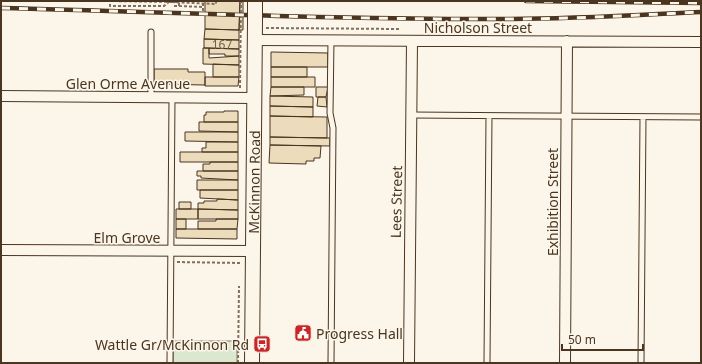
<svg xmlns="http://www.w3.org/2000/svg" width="702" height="364" viewBox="0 0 702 364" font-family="'Noto Sans',sans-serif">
	<rect width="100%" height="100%" fill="#fbf6e9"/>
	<path fill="#dce7d0" stroke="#887966" d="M173,341H237V363H173Z"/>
	<path fill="#ecdcbc" stroke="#4a3520" d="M205,1H240L239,30L205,29Z
		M240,1H243V30H239Z
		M205,29L239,30V40L204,39Z
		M204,39L239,40V49L204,48Z
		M203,48H209V58L239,56V65L203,64Z
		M209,48L239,49V56H225V54H209Z
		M271,52L328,53V67H271Z
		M213,64L239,65V77H213Z
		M271,67H307V77H271Z
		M154,69H188V72H205V85L154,84Z
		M205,77H239L238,86H205Z
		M271,77H315V87H271Z
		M271,87H304V95L270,96Z
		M316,87H328L326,97H316Z
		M270,96L313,97V107L270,106Z
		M318,97H326L327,107L317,106Z
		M270,106L313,107V117L270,116Z
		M224,111H238V122H204V115H206V112H224Z
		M270,116L327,117V138L270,137Z
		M199,122H238V132L199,131Z
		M185,132H238V142L185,141Z
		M270,137L330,138V146L270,145Z
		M206,142H238V152H202V148H206Z
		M270,145L321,146L320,158H314V161H306V164L269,163Z
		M180,152H238V162H180Z
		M210,162H238V171H203V164H210Z
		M197,171H238V180L201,178V176H197Z
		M197,180H238V190H197Z
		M200,190H238V200L200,198Z
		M217,199L238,200V210L198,209V203H204V201H217Z
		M179,202H191V209H179Z
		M176,209H198V219H176Z
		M198,209L238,210V219H198Z
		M176,219H186V229H176Z
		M216,219H238L237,229H198V221H216Z
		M176,229H237V239L176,238Z"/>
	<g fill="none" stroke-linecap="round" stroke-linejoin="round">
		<defs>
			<path id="lane" d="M331,40L330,113L333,128L331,363
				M151,97V32
				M411,115L701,117
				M170,363L172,97
				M487,363L489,116
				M641,363L643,117"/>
			<path id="street" d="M255,40L701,42
				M1,96L254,98
				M1,250L253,251
				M409,363L412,41
				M565,363L567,41"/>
			<g id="secondary">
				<path id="s1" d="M252,363L255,20"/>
			</g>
		</defs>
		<use href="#lane" stroke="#4a3520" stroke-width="7"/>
		<use href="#street" stroke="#4a3520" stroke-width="12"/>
		<use href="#secondary" stroke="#4a3520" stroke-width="16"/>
		<path stroke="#7f6f5c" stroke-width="2" stroke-dasharray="3 2" stroke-linecap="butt" d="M177,2L110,1V6H164L169,2L216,4V1
			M174,6H179V3
			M179,6L203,7
			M203,11V1
			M266,28L400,29
			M240,88L241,1
			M177,262L240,263V264
			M238,363L239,286"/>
		<use href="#lane" stroke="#fbf6e9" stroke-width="5"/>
		<use href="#street" stroke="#fbf6e9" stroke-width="10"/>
		<use href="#secondary" stroke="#fbf6e9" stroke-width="14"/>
		<defs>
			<path id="rail" d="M526,1L701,3
				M1,8C171,12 341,20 511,19C575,19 638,15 701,12"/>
		</defs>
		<use href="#rail" stroke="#4a3520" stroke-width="4.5"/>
		<use href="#rail" stroke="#fbf6e9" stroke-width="3" stroke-dasharray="9" stroke-linecap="butt"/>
		<defs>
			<path id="secondary-bridge" d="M255,20V1"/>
		</defs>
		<use href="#secondary-bridge" stroke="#4a3520" stroke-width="16" stroke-linecap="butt"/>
		<use href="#secondary-bridge" stroke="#fbf6e9" stroke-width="14"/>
	</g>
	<defs>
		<symbol id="civic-square" viewBox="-11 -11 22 22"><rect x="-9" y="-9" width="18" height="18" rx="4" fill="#c62828" stroke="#fbf6e9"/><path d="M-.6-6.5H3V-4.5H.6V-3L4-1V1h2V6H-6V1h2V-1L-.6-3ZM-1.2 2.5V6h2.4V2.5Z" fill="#fff"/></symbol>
		<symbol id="bus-square" viewBox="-11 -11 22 22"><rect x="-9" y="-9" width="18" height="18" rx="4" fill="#c62828" stroke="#fbf6e9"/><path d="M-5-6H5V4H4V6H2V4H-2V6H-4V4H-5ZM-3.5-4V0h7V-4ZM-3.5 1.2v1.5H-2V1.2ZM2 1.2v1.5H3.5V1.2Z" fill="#fff"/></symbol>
	</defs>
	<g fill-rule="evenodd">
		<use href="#civic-square" x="293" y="323" width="20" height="20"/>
		<use href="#bus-square" x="252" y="334" width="20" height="20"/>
	</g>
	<g text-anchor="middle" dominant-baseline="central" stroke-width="3" stroke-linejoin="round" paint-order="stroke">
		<g font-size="12" fill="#725f47">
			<text x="222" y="44">167</text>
		</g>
		<g font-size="14" fill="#4a3520" stroke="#fbf6e9">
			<text x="478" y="27">Nicholson Street</text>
			<text x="128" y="83">Glen Orme Avenue</text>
			<text stroke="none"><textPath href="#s1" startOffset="181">McKinnon Road</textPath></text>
			<text transform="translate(396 202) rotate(-89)">Lees Street</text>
			<text transform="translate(552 202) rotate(-90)">Exhibition Street</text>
			<text x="127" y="237">Elm Grove</text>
		</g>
		<g font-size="14" fill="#4a3520" stroke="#fbf6e9" text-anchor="start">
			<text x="316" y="333">Progress Hall</text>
			<text x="249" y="344" text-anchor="end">Wattle Gr/McKinnon Rd</text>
		</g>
	</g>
	<rect width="702" height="364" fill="none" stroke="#4a3520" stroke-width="4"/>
	<path d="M562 344v6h81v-6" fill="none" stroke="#4a3520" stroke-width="2"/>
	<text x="568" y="344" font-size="12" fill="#4a3520" stroke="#fbf6e9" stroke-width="3" paint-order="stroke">50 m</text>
</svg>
